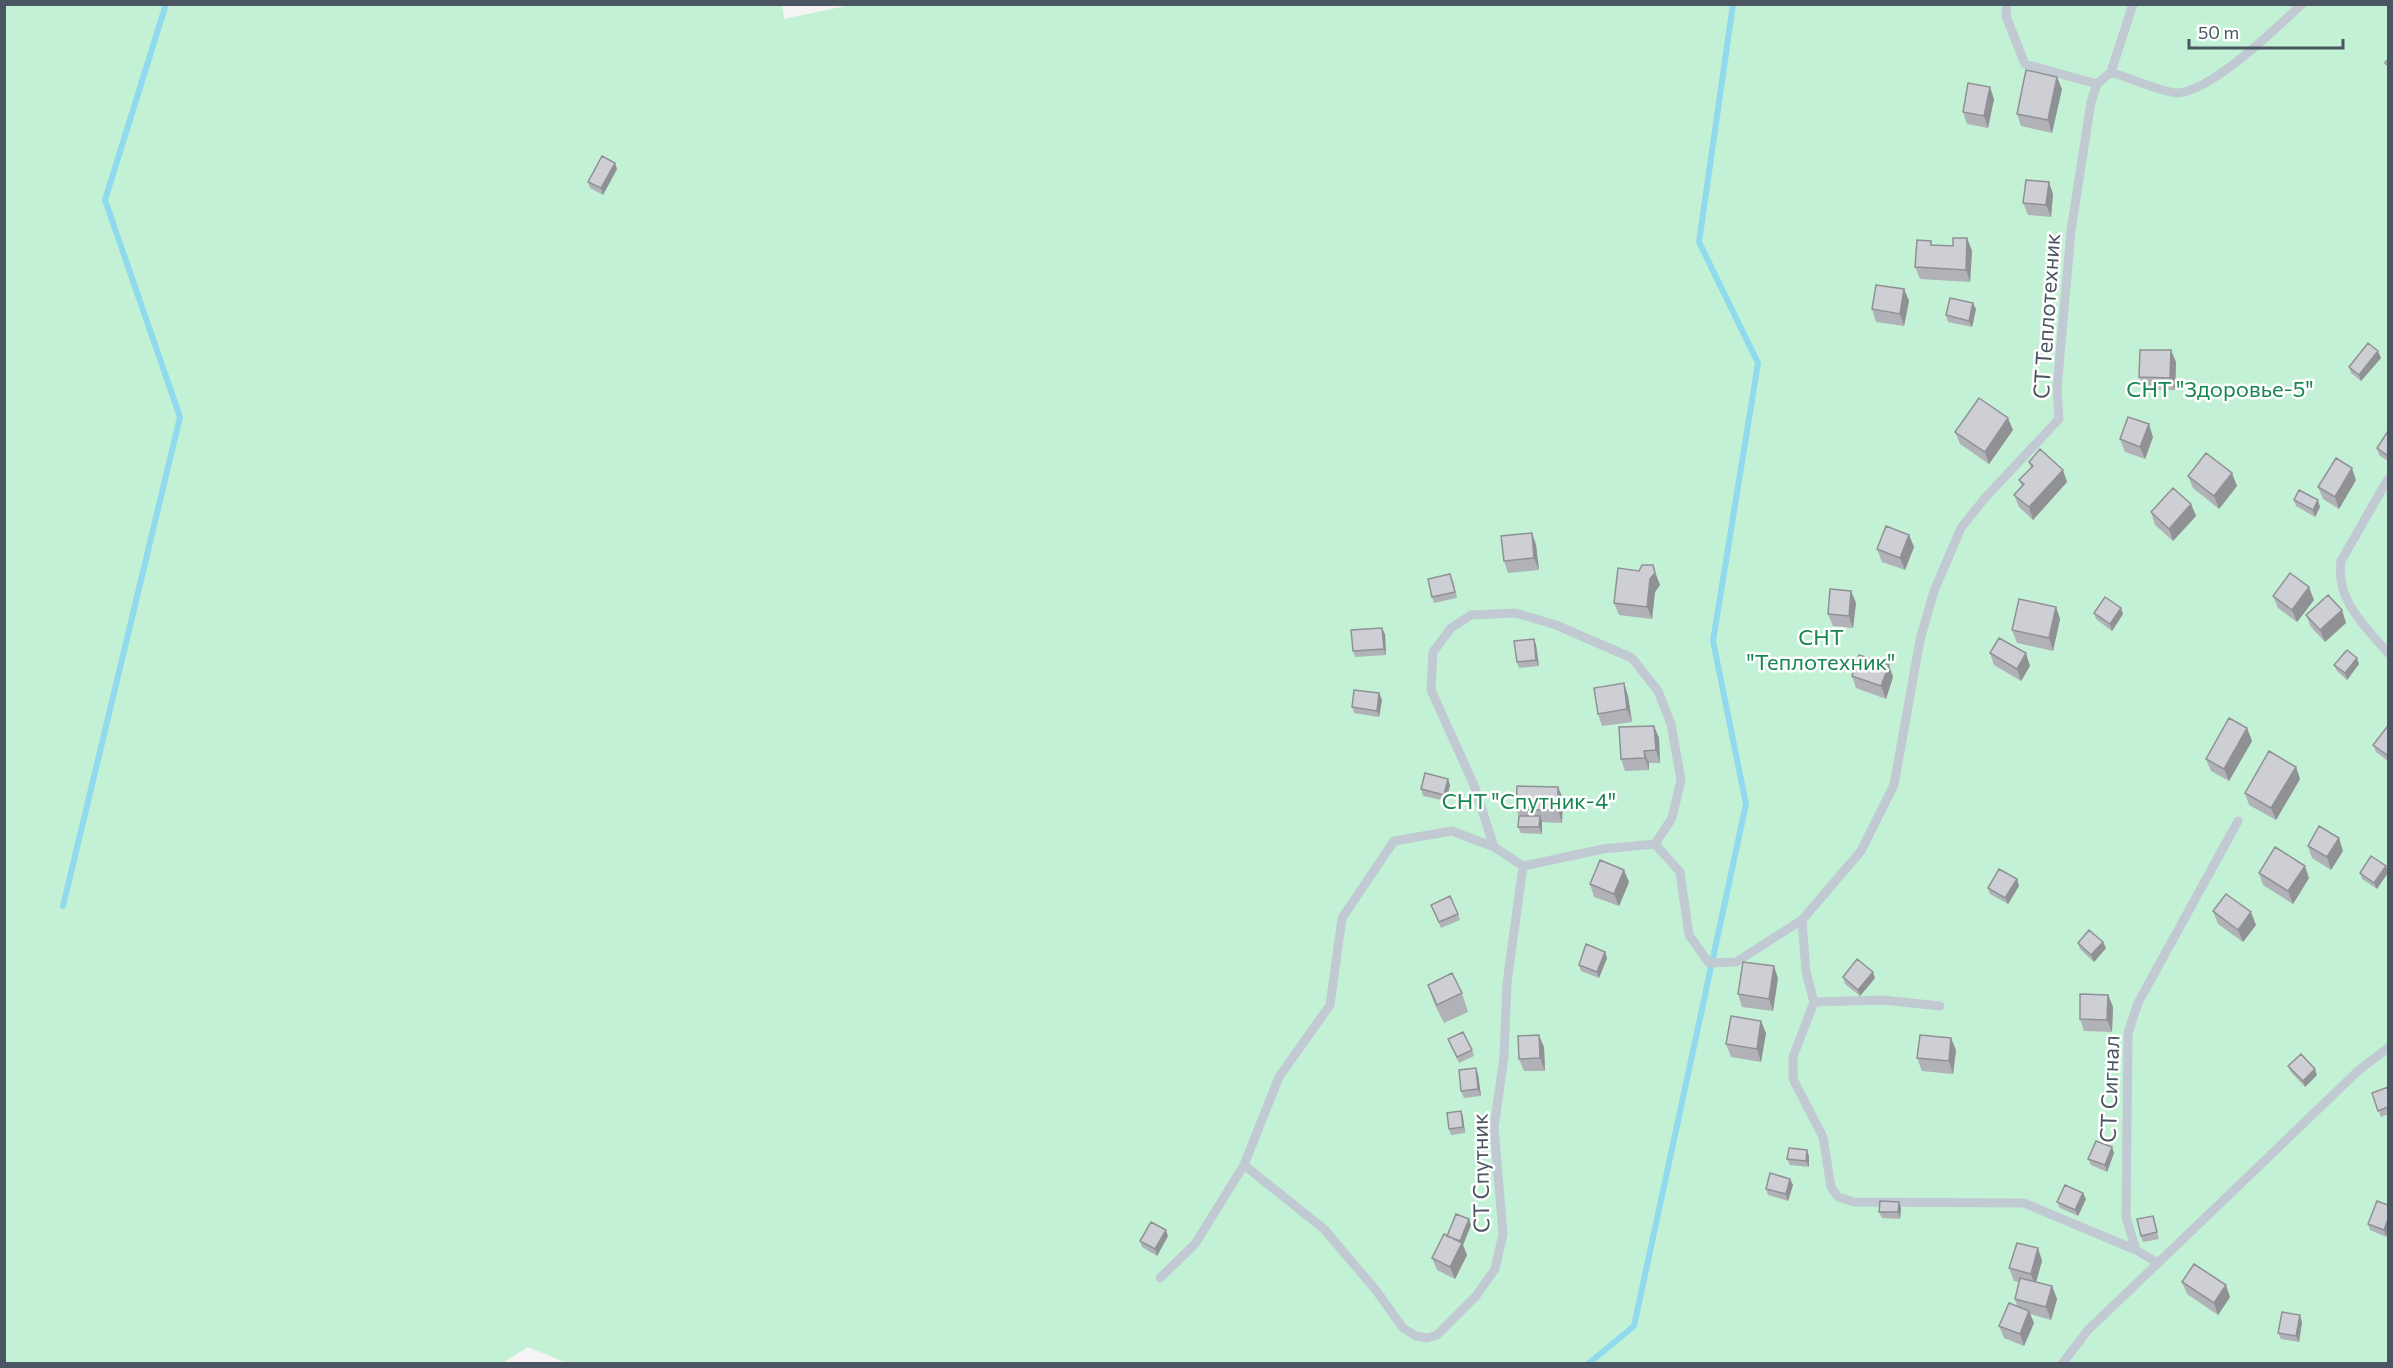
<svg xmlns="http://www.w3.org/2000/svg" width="2393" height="1368" viewBox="0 0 2393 1368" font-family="Commissioner,sans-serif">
	<rect width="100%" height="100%" fill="#f5f3f3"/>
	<path fill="#c3f1d5" d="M782,4L784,19L855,4L2388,5V1363L569,1364L528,1347L501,1364H5V5Z"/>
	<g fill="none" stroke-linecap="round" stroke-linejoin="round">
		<path stroke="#90daee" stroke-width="6" d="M63,906L180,417L105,200L166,4
			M1588,1364L1634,1326L1746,804L1713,641L1758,363L1699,242L1733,4"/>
		<path stroke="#c1cad2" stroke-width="9" d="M2007,4L2006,16L2025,64L2097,84
			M2111,72C2124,76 2167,94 2178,93C2213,90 2275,29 2302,4
			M2388,479L2341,561C2335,600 2365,626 2388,653
			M1516,613L1556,625L1632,658L1658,691L1671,724L1681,780L1672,818L1655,844L1603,849L1523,866L1494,847L1474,785L1431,690L1433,652L1451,628L1471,615Z
			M1655,844L1680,872L1689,935L1709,963L1736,962L1802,920L1861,851L1894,785L1920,640L1934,591L1961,528L1985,498L2059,419L2057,389L2071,231L2091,102L2097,84L2111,72L2133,4
			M1802,920L1806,972L1814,1002L1883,1000L1940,1006
			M1814,1002L1793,1057V1079L1823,1137L1831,1187L1838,1197L1854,1202L2024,1203L2136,1250L2158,1263L2359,1070L2388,1048
			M1244,1165L1324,1229L1375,1289L1403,1328L1416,1336L1427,1338L1437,1335L1476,1296L1495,1269L1503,1234L1494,1128L1504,1057L1507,983L1523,866
			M2136,1250L2126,1217L2128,1033L2138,1003L2238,821
			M1160,1278L1195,1244L1244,1165L1279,1077L1330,1005L1342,918L1394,841L1452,831L1494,847
			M2062,1364L2088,1330L2158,1263"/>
	</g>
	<path fill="#b0b2b7" d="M2062,89L2052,133L2021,126L2017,114Z
		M1994,99L1988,128L1967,124L1963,112Z
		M615,163L617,169L603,195L590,188L588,182Z
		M2053,194L2051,217L2028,215L2023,203Z
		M1967,238L1972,251L1970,282L1920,279L1915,267L1933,245L1953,246Z
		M1904,289L1909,301L1904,326L1876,322L1872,309Z
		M1976,309L1972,327L1948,322L1946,315Z
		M2381,358L2361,381L2351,373L2349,367Z
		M2176,362L2175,390H2144L2139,377Z
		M2013,430L1989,464L1960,444L1955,432Z
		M2388,431V461L2379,455L2377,448Z
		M2153,437L2145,459L2125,452L2120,439Z
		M2029,462L2067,482L2033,520L2019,507L2014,495L2022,487L2019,480L2031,468Z
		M2188,476L2237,486L2219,509L2193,488Z
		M2356,480L2339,509L2323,499L2318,487Z
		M2294,500L2320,507L2315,517L2296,506Z
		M2191,504L2196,516L2173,541L2155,525L2151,512Z
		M1532,533L1536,545L1539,570L1508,573L1504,561Z
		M1909,535L1914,547L1905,570L1882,562L1877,549Z
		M1653,565L1660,585L1655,592L1652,619L1619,615L1614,603L1639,571Z
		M1453,580L1457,598L1434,603L1432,597Z
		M2273,596L2314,600L2297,622L2278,608Z
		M1856,603L1853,628L1833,626L1828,614Z
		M2056,607L2060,619L2053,651L2017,643L2012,630Z
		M2121,608L2123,614L2112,631L2096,619L2094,613Z
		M2342,610L2346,623L2325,642L2311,627L2306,615Z
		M1385,634L1386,655L1355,657L1353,651Z
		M1534,639L1536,645L1539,666L1519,668L1517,662Z
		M1990,653L2030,666L2021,681L1994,665Z
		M2359,664L2347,680L2337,671L2334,665Z
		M1852,676L1893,677L1886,699L1856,688Z
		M1624,683L1628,696L1632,722L1602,726L1598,714Z
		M1379,693L1382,700L1379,717L1354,713L1352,707Z
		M1654,726L1659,738L1660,763H1649V770L1625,771L1621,759Z
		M2247,728L2252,741L2229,781L2211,771L2206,759Z
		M2388,728V761L2376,752L2373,745Z
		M2296,767L2300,779L2276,820L2249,805L2245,793Z
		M1450,785L1446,801L1423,796L1421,789Z
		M1558,787L1563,799L1562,823L1542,822V834L1521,833L1518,827L1519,816L1516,810Z
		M2308,846L2343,851L2331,870L2312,858Z
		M2371,856L2377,889L2362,879L2360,873Z
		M2259,873L2309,878L2293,904L2263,885Z
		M2017,879L2019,886L2008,904L1990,894L1988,888Z
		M1629,882L1619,906L1594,897L1590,884Z
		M1431,905L1458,914L1460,920L1441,928Z
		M2213,911L2256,925L2243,942L2218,924Z
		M2103,942L2106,948L2094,962L2080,949L2078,943Z
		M1605,952L1607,958L1599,978L1581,971L1579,965Z
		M1843,977L1875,978L1860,996L1845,984Z
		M1778,978L1773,1011L1742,1007L1738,994Z
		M1428,985L1462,993L1468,1012L1444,1023L1434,1003Z
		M2108,995L2113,1007L2112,1032L2084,1031L2080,1019Z
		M1766,1033L1761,1062L1731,1057L1726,1044Z
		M1448,1039L1472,1050L1474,1056L1459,1063Z
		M1544,1047L1545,1071H1524L1519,1059Z
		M1956,1050L1953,1074L1922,1071L1917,1058Z
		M2288,1066L2317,1075L2305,1087L2291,1072Z
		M1478,1074L1481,1096L1464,1098L1461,1091Z
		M2388,1087V1114L2381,1117L2372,1093Z
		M1461,1111L1463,1117L1465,1133L1451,1135L1449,1129Z
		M2112,1147L2114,1153L2107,1172L2091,1165L2088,1159Z
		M1809,1156V1167L1790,1165L1787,1159Z
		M1790,1179L1793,1185L1788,1201L1768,1195L1766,1189Z
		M2086,1199L2078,1216L2060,1208L2057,1202Z
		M2377,1201L2386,1237L2370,1230L2368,1224Z
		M1899,1202L1901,1208L1900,1219L1882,1218L1879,1212Z
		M2153,1216L2159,1239L2143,1242L2141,1236Z
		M1471,1225L1463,1245L1467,1255L1455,1279L1437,1270L1432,1258L1447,1236Z
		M1168,1236L1157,1256L1142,1247L1140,1241Z
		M2038,1248L2042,1261L2036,1282L2052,1286L2057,1299L2051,1320L2030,1314L2034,1323L2024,1346L2004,1338L1999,1326L2017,1306L2015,1299L2019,1282L2014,1281L2009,1268Z
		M2182,1282L2230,1297L2218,1315L2187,1294Z
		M2302,1322L2299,1342L2281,1339L2278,1333Z"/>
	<path fill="#909195" d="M2057,77L2062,89L2052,133L2048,120Z
		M1990,87L1994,99L1988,128L1984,116Z
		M615,163L617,169L603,195L601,188Z
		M2049,182L2053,194L2051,217L2046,205Z
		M1967,238L1972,251L1970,282L1966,270Z
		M1904,289L1909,301L1904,326L1900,314Z
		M1973,303L1976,309L1972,327L1969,321Z
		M2171,350L2176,362L2175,390L2170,378Z
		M2378,351L2381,358L2361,381L2359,375Z
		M2008,418L2013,430L1989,464L1985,452Z
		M2149,424L2153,437L2145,459L2140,447Z
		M2352,468L2356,480L2339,509L2335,497Z
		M2063,470L2067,482L2033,520L2029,507Z
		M2232,473L2237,486L2219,509L2214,496Z
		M2318,500L2320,507L2315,517L2313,510Z
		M2191,504L2196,516L2173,541L2169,529Z
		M1532,533L1536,545L1539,570L1534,558Z
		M1909,535L1914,547L1905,570L1900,558Z
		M1655,573L1660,585L1655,592L1652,619L1647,607L1650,579Z
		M2309,587L2314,600L2297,622L2292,610Z
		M1851,591L1856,603L1853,628L1849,616Z
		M2056,607L2060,619L2053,651L2049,638Z
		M2121,608L2123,614L2112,631L2110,624Z
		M2342,610L2346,623L2325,642L2320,630Z
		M1382,628L1385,634L1386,655L1384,649Z
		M1534,639L1536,645L1539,666L1536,660Z
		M2026,653L2030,666L2021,681L2017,669Z
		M2357,658L2359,664L2347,680L2345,673Z
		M1889,665L1893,677L1886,699L1881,686Z
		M1624,683L1628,696L1632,722L1627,709Z
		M1379,693L1382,700L1379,717L1377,711Z
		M1654,726L1659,738L1660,763L1656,750Z
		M2247,728L2252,741L2229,781L2224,769Z
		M1644,751L1649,763V770L1645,758Z
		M2296,767L2300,779L2276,820L2271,808Z
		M1448,779L1450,785L1446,801L1444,795Z
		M1558,787L1563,799L1562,823L1558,810Z
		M1540,816L1542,822V834L1539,827Z
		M2339,838L2343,851L2331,870L2327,857Z
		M2305,866L2309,878L2293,904L2288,891Z
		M2386,866L2388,873L2377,889L2374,883Z
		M1624,870L1629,882L1619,906L1614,894Z
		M2017,879L2019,886L2008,904L2005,898Z
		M2251,912L2256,925L2243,942L2238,930Z
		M2103,942L2106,948L2094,962L2091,955Z
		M1605,952L1607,958L1599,978L1597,972Z
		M1774,966L1778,978L1773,1011L1769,999Z
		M1873,972L1875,978L1860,996L1858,990Z
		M2108,995L2113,1007L2112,1032L2107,1020Z
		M1761,1021L1766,1033L1761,1062L1757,1049Z
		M1539,1035L1544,1047L1545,1071L1540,1058Z
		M1951,1038L1956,1050L1953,1074L1949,1061Z
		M1476,1068L1478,1074L1481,1096L1478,1089Z
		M2315,1069L2317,1075L2305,1087L2303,1081Z
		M1461,1111L1463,1117L1465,1133L1463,1127Z
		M2112,1147L2114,1153L2107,1172L2105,1165Z
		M1807,1150L1809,1156V1167L1806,1161Z
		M1790,1179L1793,1185L1788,1201L1786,1194Z
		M2083,1193L2086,1199L2078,1216L2075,1210Z
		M1899,1202L1901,1208L1900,1219L1898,1212Z
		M1469,1219L1471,1225L1463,1245L1467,1255L1455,1279L1450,1267L1461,1244L1460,1241Z
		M2388,1219V1231L2386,1237L2384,1230Z
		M1166,1230L1168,1236L1157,1256L1155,1249Z
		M2038,1248L2042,1261L2035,1286L2031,1274Z
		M2226,1285L2230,1297L2218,1315L2214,1303Z
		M2052,1286L2057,1299L2051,1320L2046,1307Z
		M2029,1311L2034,1323L2024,1346L2020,1334Z
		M2300,1315L2302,1322L2299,1342L2296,1336Z"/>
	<path fill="#cdcfd5" stroke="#909195" stroke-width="1.5" d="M2388,59V66L2385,63Z
		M2026,70L2057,77L2048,120L2017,114Z
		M1968,83L1990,87L1984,116L1963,112Z
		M602,156L615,163L601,188L588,182Z
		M2026,180L2049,182L2046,205L2023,203Z
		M1953,238H1967L1966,270L1915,267L1917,240L1931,241V245L1953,246Z
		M1876,285L1904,289L1900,314L1872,309Z
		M1950,298L1973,303L1969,321L1946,315Z
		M2368,343L2378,351L2359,375L2349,367Z
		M2140,350H2171L2170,378L2139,377Z
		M1979,398L2008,418L1985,452L1955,432Z
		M2128,417L2149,424L2140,447L2120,439Z
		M2388,431V456L2377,448Z
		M2040,449L2063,470L2029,507L2014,495L2024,484L2019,480L2033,466L2029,462Z
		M2206,453L2232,473L2214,496L2188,476Z
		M2336,458L2352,468L2335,497L2318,487Z
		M2173,488L2191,504L2169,529L2151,512Z
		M2299,490L2318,500L2313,510L2294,500Z
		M1886,526L1909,535L1900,558L1877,549Z
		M1532,533L1534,558L1504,561L1501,536Z
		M1642,565H1653L1655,573L1650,579L1647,607L1614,603L1618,568L1639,571Z
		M2290,573L2309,587L2292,610L2273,596Z
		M1450,574L1455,592L1432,597L1428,579Z
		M1830,589L1851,591L1849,616L1828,614Z
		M2328,595L2342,610L2320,630L2306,615Z
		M2105,597L2121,608L2110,624L2094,613Z
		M2019,599L2056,607L2049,638L2012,630Z
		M1382,628L1384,649L1353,651L1351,630Z
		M1999,638L2026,653L2017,669L1990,653Z
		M1534,639L1536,660L1517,662L1514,641Z
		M2347,650L2357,658L2345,673L2334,665Z
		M1859,655L1889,665L1881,686L1852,676Z
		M1624,683L1627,709L1598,714L1594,688Z
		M1354,690L1379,693L1377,711L1352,707Z
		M2229,718L2247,728L2224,769L2206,759Z
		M1654,726L1656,750L1644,751L1645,758L1621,759L1619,727Z
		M2387,727L2388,728V753L2387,755L2373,745Z
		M2269,751L2296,767L2271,808L2245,793Z
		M1425,773L1448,779L1444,795L1421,789Z
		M1517,786L1558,787V810H1516Z
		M1519,816H1540L1539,827H1518Z
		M2319,826L2339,838L2327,857L2308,846Z
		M2275,847L2305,866L2288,891L2259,873Z
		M2371,856L2386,866L2374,883L2360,873Z
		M1600,860L1624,870L1614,894L1590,884Z
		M1999,869L2017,879L2005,898L1988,888Z
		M2226,894L2251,912L2238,930L2213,911Z
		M1450,896L1458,914L1439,922L1431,905Z
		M2089,930L2103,942L2091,955L2078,943Z
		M1586,944L1605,952L1597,972L1579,965Z
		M1857,959L1873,972L1858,990L1843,977Z
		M1743,962L1774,966L1769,999L1738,994Z
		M1452,973L1462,993L1437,1005L1428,985Z
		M2080,994L2108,995L2107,1020L2080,1019Z
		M1731,1016L1761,1021L1757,1049L1726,1044Z
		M1463,1032L1472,1050L1457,1057L1448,1039Z
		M1539,1035L1540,1058L1519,1059L1518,1036Z
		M1920,1035L1951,1038L1949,1061L1917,1058Z
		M2301,1054L2315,1069L2303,1081L2288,1066Z
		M1476,1068L1478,1089L1461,1091L1459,1070Z
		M2388,1087V1107L2378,1111L2372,1093Z
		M1461,1111L1463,1127L1449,1129L1447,1113Z
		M2096,1141L2112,1147L2105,1165L2088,1159Z
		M1789,1148L1807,1150L1806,1161L1787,1159Z
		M1770,1173L1790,1179L1786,1194L1766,1189Z
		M2065,1185L2083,1193L2075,1210L2057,1202Z
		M1880,1201L1899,1202L1898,1212H1879Z
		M2377,1201L2388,1205V1219L2384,1230L2368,1224Z
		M1456,1214L1469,1219L1460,1241L1447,1236Z
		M2153,1216L2157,1232L2141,1236L2137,1219Z
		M1151,1222L1166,1230L1155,1249L1140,1241Z
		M1444,1234L1462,1243L1450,1267L1432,1258Z
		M2017,1243L2038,1248L2031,1274L2009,1268Z
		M2194,1264L2226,1285L2214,1303L2182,1282Z
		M2020,1278L2052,1286L2046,1307L2015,1299Z
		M2009,1303L2029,1311L2020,1334L1999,1326Z
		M2282,1312L2300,1315L2296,1336L2278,1333Z"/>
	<g text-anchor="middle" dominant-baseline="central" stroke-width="5" stroke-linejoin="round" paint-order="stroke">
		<g font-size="22" fill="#4a5661" stroke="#fff">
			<text transform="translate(2046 316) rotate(-86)">СТ Теплотехник</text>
			<text transform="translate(2109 1089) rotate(-88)">СТ Сигнал</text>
			<text transform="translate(1480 1173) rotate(-91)">СТ Спутник</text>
		</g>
		<g font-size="22" fill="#17864f" stroke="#fff">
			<text x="2220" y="388">СНТ "Здоровье-5"</text>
			<text x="1821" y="636">СНТ<tspan x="1821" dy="25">"Теплотехник"</tspan></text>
			<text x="1529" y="800">СНТ "Спутник-4"</text>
		</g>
	</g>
	<rect width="2393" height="1368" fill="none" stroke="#4a5661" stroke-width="12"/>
	<path d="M2189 39v9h154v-9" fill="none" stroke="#4a5661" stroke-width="3"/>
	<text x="2198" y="39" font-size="18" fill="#4a5661" stroke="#ffffff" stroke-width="4.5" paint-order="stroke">50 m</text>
</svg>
